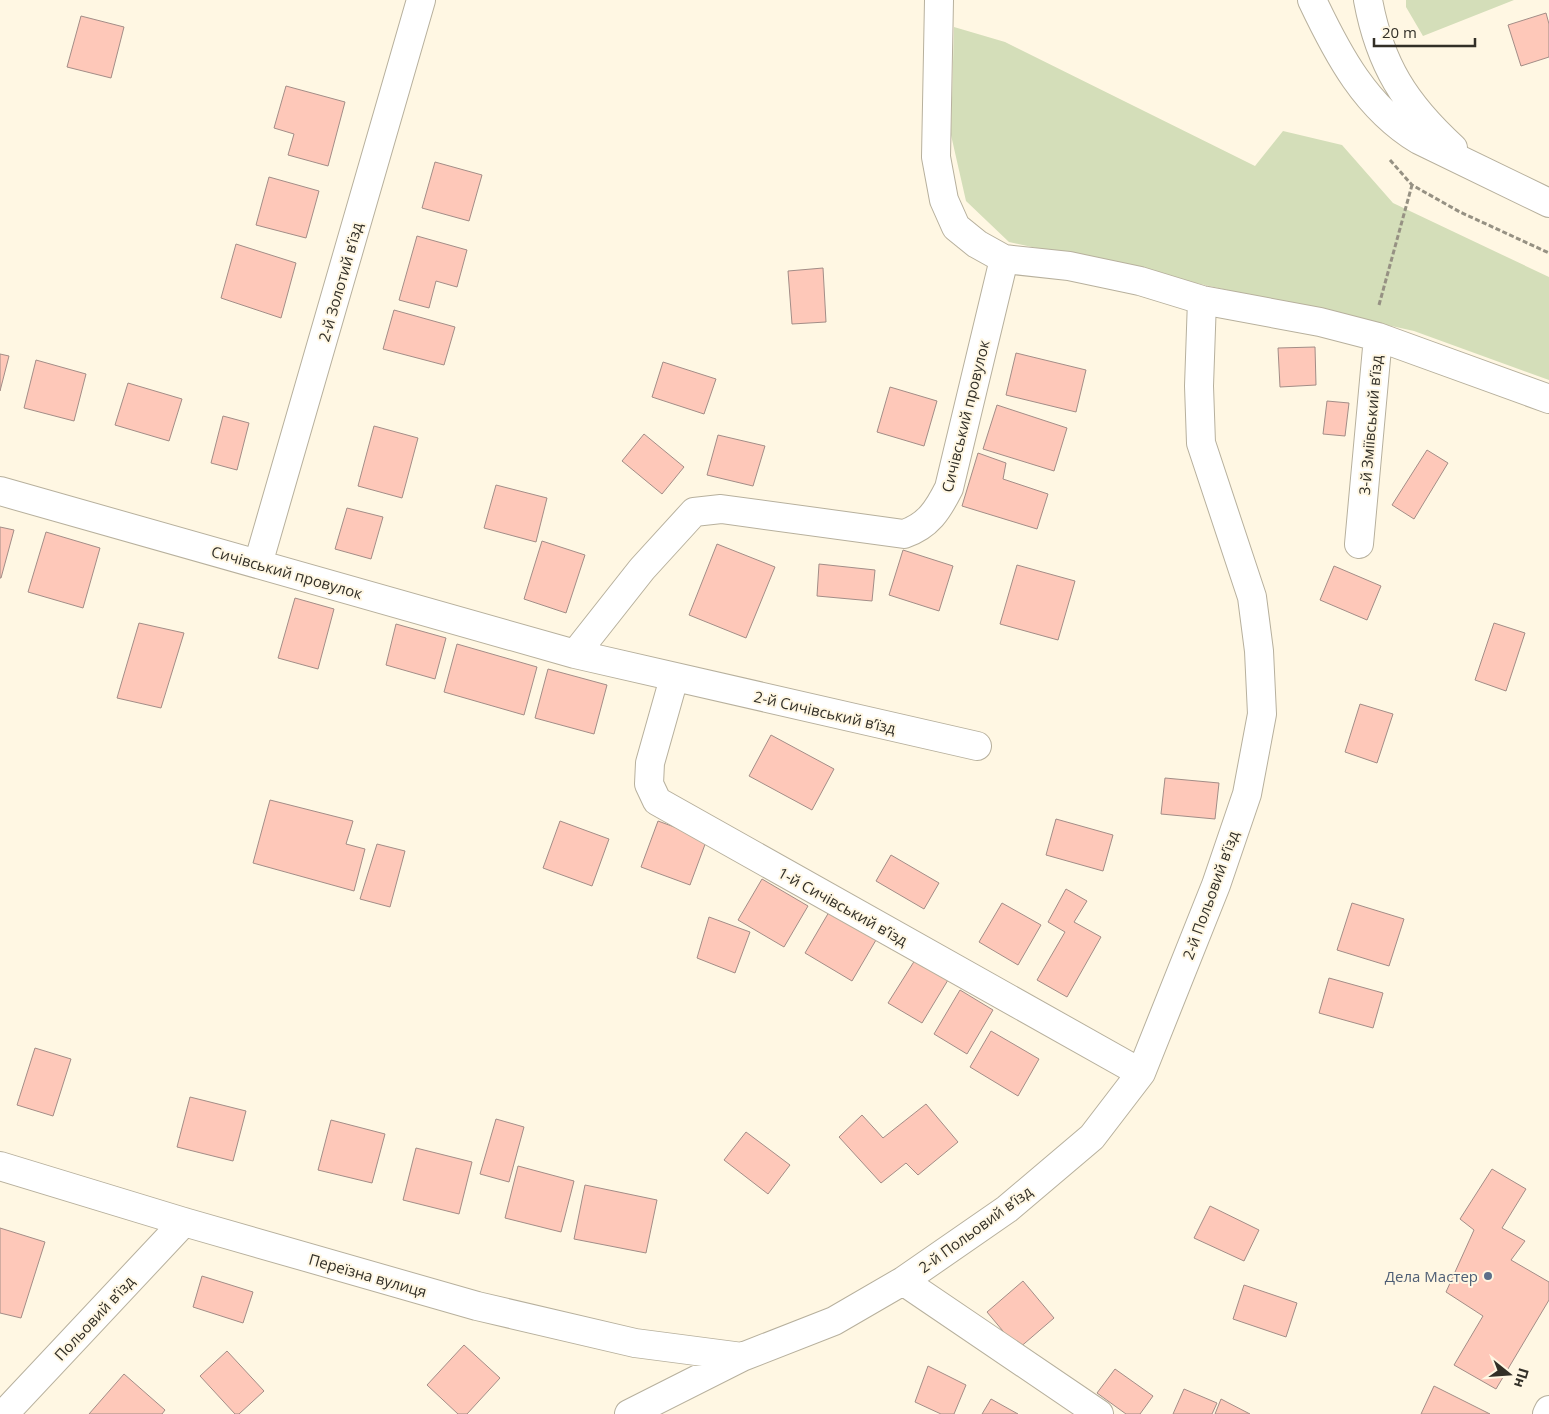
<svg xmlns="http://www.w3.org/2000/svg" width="1549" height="1414" viewBox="0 0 1549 1414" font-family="'Open Sans',sans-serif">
	<rect width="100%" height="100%" fill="#fff7e3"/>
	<path fill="#d4deb9" d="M1406,0H1514L1423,36L1406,7Z
		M954,27L1005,42L1255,166L1283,131L1342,145L1393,203L1549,277V380L1414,331L1009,242L966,201L951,135Z"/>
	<path fill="#fec8b9" stroke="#a38d87" d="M1546,13L1549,24V57L1521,66L1508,25Z
		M81,16L124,27L111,78L67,67Z
		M286,86L345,102L328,166L288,155L294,134L274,128Z
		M435,162L482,175L469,221L422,208Z
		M269,177L319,191L306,238L256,225Z
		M417,236L467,250L457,287L436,281L429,308L399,300Z
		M236,244L296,263L281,318L221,298Z
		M823,268L826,322L792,324L788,271Z
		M394,310L455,327L444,365L383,349Z
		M1315,347L1316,385L1280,387L1278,348Z
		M1016,353L1086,370L1076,412L1006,395Z
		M0,354L9,356L0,391Z
		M36,360L86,374L74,421L24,408Z
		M663,362L716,379L704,414L652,397Z
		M128,383L182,399L169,441L115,425Z
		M890,387L937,401L924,446L877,432Z
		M1327,401L1349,403L1345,436L1323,434Z
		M997,405L1067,428L1054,471L983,449Z
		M223,416L249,423L237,470L211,463Z
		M374,426L418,438L402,498L358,486Z
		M644,434L684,467L662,494L622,461Z
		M718,435L765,446L753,486L707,475Z
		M1427,450L1448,463L1414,519L1392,505Z
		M978,453L1006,463L1003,479L1048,494L1037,529L962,506Z
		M496,485L547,498L536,542L484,528Z
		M347,508L383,517L371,559L335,549Z
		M0,527L14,530L1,578H0Z
		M46,532L100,548L83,608L28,592Z
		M542,541L585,555L566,613L524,599Z
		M717,544L775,567L746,638L689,615Z
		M903,550L953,566L939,611L889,595Z
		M819,564L875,570L872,601L817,596Z
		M1017,565L1075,581L1058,640L1000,624Z
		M1334,566L1381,586L1367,620L1320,600Z
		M295,598L334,609L318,669L278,658Z
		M139,623L184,633L161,708L117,698Z
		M1494,623L1525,633L1506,691L1475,680Z
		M396,624L446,638L435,679L386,665Z
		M457,644L537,667L524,715L444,692Z
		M548,669L607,685L594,734L535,718Z
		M1360,704L1393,714L1377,763L1345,752Z
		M771,735L834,769L812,810L749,776Z
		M1165,778L1219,783L1215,819L1161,814Z
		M270,800L353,821L346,844L365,849L354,891L253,863Z
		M1056,819L1113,835L1103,871L1046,855Z
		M560,821L609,839L592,886L543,868Z
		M658,821L707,839L690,885L641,867Z
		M377,844L405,851L390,907L360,899Z
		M891,855L939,883L924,909L876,881Z
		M762,879L808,906L784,947L738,920Z
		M1066,889L1087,901L1074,922L1101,937L1067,997L1037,980L1065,932L1048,922Z
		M1002,903L1041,925L1018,965L979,942Z
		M1352,903L1404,919L1389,966L1337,950Z
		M829,912L876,940L852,981L805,953Z
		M709,917L750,932L735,973L697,958Z
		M915,960L948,980L922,1023L888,1003Z
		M1329,978L1383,993L1373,1028L1319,1013Z
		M960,990L993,1010L967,1054L934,1034Z
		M991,1031L1039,1059L1018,1096L970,1067Z
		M35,1048L71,1059L53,1116L17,1105Z
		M190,1097L246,1111L233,1161L177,1147Z
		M926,1104L958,1142L918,1175L906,1163L881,1183L839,1137L862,1115L883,1138Z
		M496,1119L524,1127L509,1182L480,1174Z
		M331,1120L385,1134L372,1183L318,1170Z
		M746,1132L790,1165L768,1194L724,1160Z
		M416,1148L472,1162L459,1214L403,1200Z
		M518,1166L574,1181L561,1232L505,1218Z
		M1492,1169L1526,1189L1502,1228L1525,1241L1511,1260L1549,1282V1300L1496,1389L1454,1365L1483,1316L1446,1292L1474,1230L1460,1219Z
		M585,1185L657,1200L646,1253L574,1239Z
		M1210,1206L1259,1230L1244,1261L1194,1238Z
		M0,1228L45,1242L21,1318L0,1313Z
		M202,1276L253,1292L243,1323L193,1307Z
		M1023,1281L1054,1318L1018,1349L987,1312Z
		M1244,1285L1297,1303L1286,1337L1233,1319Z
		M464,1345L500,1378L467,1414H458L427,1385Z
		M227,1351L264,1391L239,1414H235L200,1376Z
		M928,1366L966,1385L954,1414H941L915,1402Z
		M1115,1369L1153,1396L1140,1414H1126L1097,1393Z
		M124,1374L165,1410L162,1414H89Z
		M1434,1386L1490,1414H1421Z
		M1184,1389L1217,1403L1212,1414H1173Z
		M991,1399L1018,1414H982Z
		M1221,1399L1250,1414H1215Z"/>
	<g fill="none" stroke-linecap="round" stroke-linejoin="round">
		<defs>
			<path id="minor" d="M939,0L936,157L944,200L956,227L977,244L1004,259L1069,266L1140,281L1202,300L1320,322L1378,337L1359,544
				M1378,337L1549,399
				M0,491L575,654L977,746
				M258,564L421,0
				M575,654L642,569L694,512L721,509L904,534C928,526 938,510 949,488L1004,259
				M674,678L650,763L649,784L657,801L1141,1073
				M0,1166L184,1222L477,1306L635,1343L742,1357
				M903,1281L1099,1414
				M4,1414L184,1222
				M629,1414L742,1357L834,1321L903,1281L1007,1209L1092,1137L1141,1073L1216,885L1247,794L1262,714L1259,651L1252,597L1201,443L1199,386L1202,300
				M1547,1414L1549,1410"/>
			<path id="major" d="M1312,0C1338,55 1366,108 1419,140L1549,203
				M1368,0C1380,65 1405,104 1453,148"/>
		</defs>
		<use href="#minor" stroke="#b7b09d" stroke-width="30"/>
		<use href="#major" stroke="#b7b09d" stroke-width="30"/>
		<path stroke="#969183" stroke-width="3" stroke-dasharray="5 2.5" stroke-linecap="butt" d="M1390,160L1412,185L1460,212L1549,253
			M1379,305L1412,185"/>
		<use href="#minor" stroke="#fff" stroke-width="28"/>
		<use href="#major" stroke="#fff" stroke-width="28"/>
	</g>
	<circle fill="#5c6f8a" stroke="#fff7e3" stroke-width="2" cx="1488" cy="1276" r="5"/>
	<g text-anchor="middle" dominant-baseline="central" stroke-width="4" stroke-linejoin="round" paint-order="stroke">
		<g font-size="15" fill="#322f27" stroke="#fff7e3">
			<text transform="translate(340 282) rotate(-74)">2-й Золотий в’їзд</text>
			<text transform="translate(965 416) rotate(-76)">Сичівський провулок</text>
			<text transform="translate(1370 425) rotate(-85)">3-й Зміївський в’їзд</text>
			<text transform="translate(287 572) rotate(16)">Сичівський провулок</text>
			<text transform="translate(825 712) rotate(13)">2-й Сичівський в’їзд</text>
			<text transform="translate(1210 895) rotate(-70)">2-й Польовий в’їзд</text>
			<text transform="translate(843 906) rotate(29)">1-й Сичівський в’їзд</text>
			<text transform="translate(975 1229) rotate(-36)">2-й Польовий в’їзд</text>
			<text transform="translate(368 1275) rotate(16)">Переїзна вулиця</text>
			<text transform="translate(94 1318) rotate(-47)">Польовий в’їзд</text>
		</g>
		<g font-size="15" fill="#4e5e75" stroke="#fff7e3" text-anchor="end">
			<text x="1478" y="1276">Дела Мастер</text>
		</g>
	</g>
	<g transform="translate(1509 1374) rotate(107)" stroke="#fff7e3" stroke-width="4" paint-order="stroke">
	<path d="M0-4L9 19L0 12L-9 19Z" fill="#322f27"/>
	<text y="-8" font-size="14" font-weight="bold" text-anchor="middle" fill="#322f27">Пн</text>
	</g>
	<path d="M1374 38v8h101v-8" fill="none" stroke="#322f27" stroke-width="2.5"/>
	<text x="1382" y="38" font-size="15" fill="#322f27" stroke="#fff7e3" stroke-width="4" paint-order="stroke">20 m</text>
</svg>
